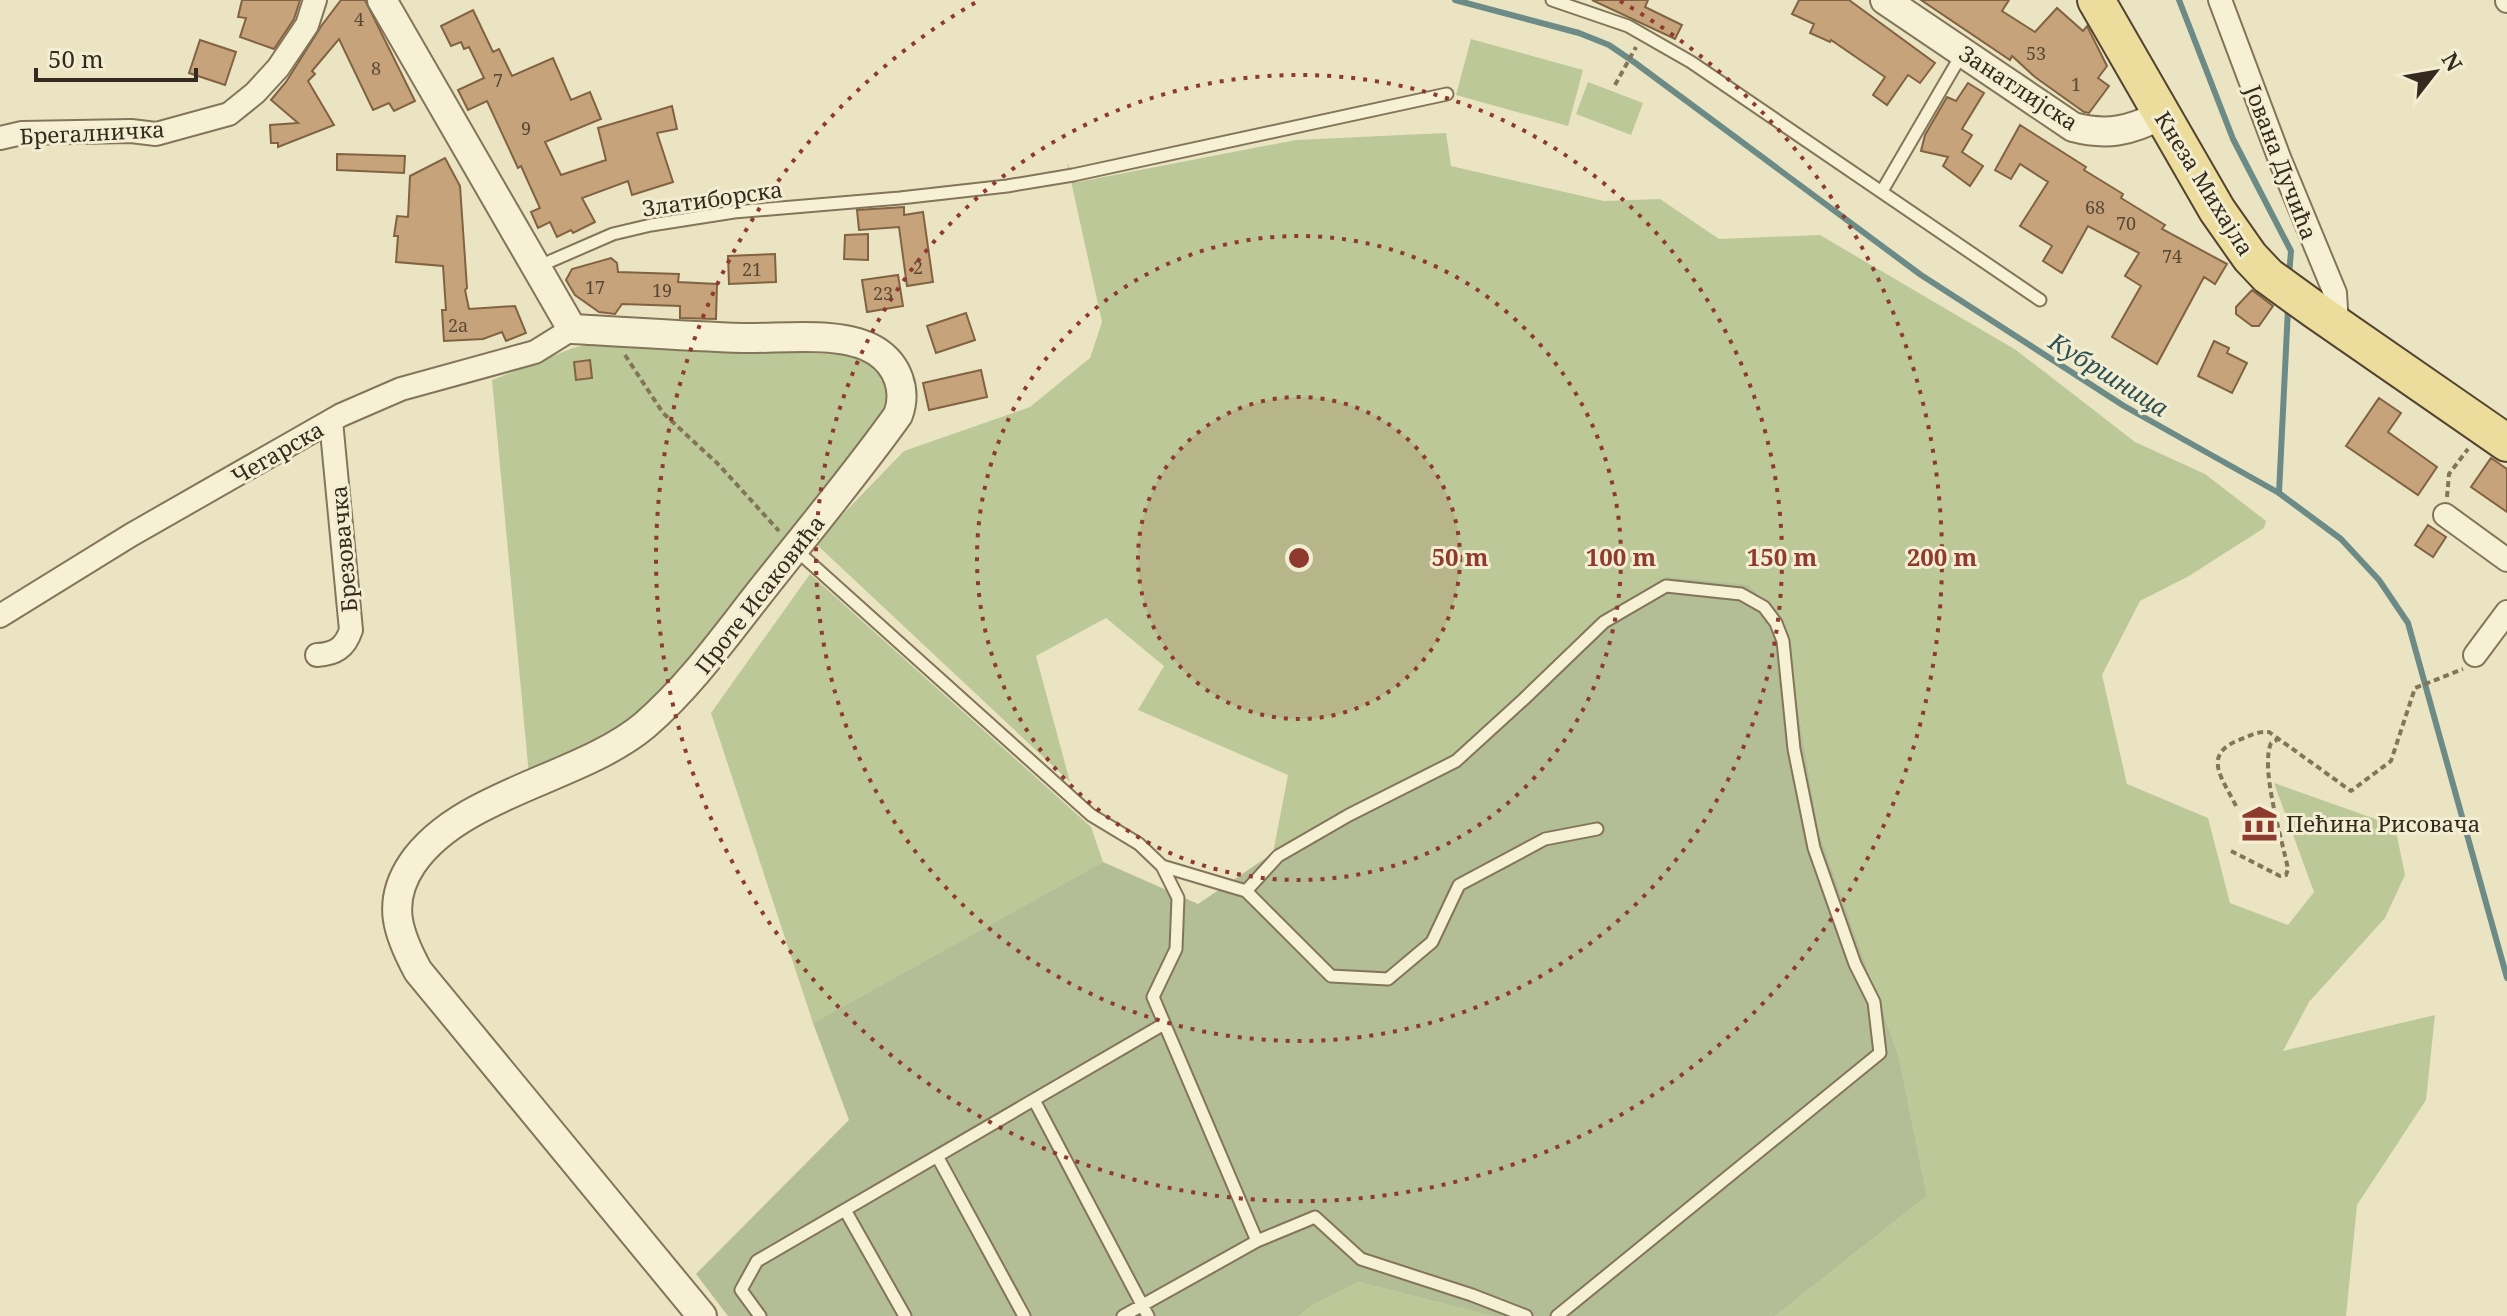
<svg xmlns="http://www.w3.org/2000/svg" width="2507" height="1316" viewBox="0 0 2507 1316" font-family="'Noto Serif',serif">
	<rect width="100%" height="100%" fill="#ebe4c2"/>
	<path fill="#bcc897" d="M1471,39L1583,70L1568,126L1456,95Z
		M1588,82L1643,103L1631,135L1576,114Z
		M1446,133L1451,166L1604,201L1660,199L1719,239L1820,235L2016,350L2135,442L2205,474L2266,521L2264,528L2189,576L2140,601L2102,675L2127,784L2208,818L2230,903L2288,925L2314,892L2274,783L2395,826L2405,875L2385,918L2309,1002L2283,1051L2435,1015L2426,1100L2357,1205L2346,1316H1775L1927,1196L1899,1057L1819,832L1783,621L1449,763L1273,853L1288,775L1138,710L1164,666L1106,618L1036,656L1070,782L815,543L904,451L1030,407L1090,358L1102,322L1067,163L1078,182L1296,140Z
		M594,343L865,356L882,374L893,398L883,425L683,678L612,732L529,775L492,380L573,348Z
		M810,574L1091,827L1103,862L813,1023L711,713Z
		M1359,1282L1492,1316H1299L1311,1306Z"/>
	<path fill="#b3bd96" d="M1666,577L1748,585L1783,621L1819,832L1899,1057L1927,1196L1775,1316H1492L1359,1282L1311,1306L1299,1316H728L696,1274L849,1120L813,1023L1103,862L1198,904L1273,853L1449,763L1599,619Z"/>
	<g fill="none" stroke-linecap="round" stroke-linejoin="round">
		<path stroke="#6c8b87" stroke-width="6" d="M1455,0L1579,33L1609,45L1634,62L1921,275L2124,406L2279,493L2341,539L2379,580L2408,623L2507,978
			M2179,0L2233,139L2291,251L2289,276
			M2279,493L2288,308"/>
	</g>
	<path fill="#c6a37a" stroke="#816342" stroke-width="2" d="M242,0H300L294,19L274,49L240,37L246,18L238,17Z
		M341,0H365L415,101L394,111L389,103L373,110L339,39L312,71L315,74L308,81L334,125L278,147V143H271L270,125L298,123L271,100L286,82L322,25Z
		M1592,0H1648L1645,7L1682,25L1675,39Z
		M1799,0H1849L1935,63L1920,83L1908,75L1887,105L1873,95L1885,77L1831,40L1830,42L1810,33L1814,24L1792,14Z
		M1921,0H2009L2002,11L2035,32L2057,8L2083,31L2087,26L2107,66L2098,78L2109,86L2089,113L2084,112L2035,77L2012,56L2010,60Z
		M473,10L493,52L499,49L512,76L553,58L571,100L590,92L601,119L545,142L561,175L606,160L598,128L672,106L677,129L657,133L673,182L632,195L628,181L582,198L595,222L573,233L571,230L557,237L550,222L538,228L531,212L540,208L521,166L518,168L487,101L468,110L458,90L484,78L469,47L464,49L461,42L451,46L441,26Z
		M200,40L236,52L225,85L189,73Z
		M1968,83L1984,93L1962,129L1972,135L1962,152L1983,166L1970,186L1943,166L1948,157L1921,151L1925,135L1947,97L1956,101Z
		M2020,125L2086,167L2084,170L2123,194L2121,198L2165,225L2162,229L2227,264L2215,284L2204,277L2157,364L2112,337L2141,286L2125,276L2139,253L2088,226L2062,273L2043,261L2052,246L2020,226L2048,182L2020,164L2011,179L1995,170Z
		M337,154L405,156L404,173L337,170Z
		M445,158L460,186L467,288L465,290L469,309L515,306L526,333L506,341L502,332L483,339L444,341L442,310H446L443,266L396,262L398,236H394L397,216L408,217L410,176Z
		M904,207V215L923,212L933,282L907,286L899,227L859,230L857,210Z
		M868,234V260L844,259L845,235Z
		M775,254L776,282L729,284L728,256Z
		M611,258L617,263L618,272L679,274L678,282L717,284L716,319L680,318V306L622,304L615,314L599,312L575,295L566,280L572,269Z
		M898,275L903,306L867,312L862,280Z
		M2252,290L2273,306L2259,326H2252L2236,314V307Z
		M966,313L975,340L936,353L927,326Z
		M2214,341L2229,348L2227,353L2247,363L2232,393L2198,376Z
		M590,360L592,378L576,380L574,362Z
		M981,370L987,397L929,410L923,383Z
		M2379,398L2401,413L2388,432L2437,467L2418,495L2346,446Z
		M2491,458L2507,469V512L2471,487Z
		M2428,525L2446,537L2433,557L2415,545Z"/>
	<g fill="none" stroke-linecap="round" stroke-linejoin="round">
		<defs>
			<path id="service" d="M1552,0L1628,26L1691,62L2040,300
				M1882,191L1963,52
				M537,267L613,234L651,225L734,212L900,198L1007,186L1073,175L1447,94
				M795,549L1091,815L1139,844L1162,866L1178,898L1176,949L1153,997L1257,1241
				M1162,866L1246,891L1278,856L1349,815L1456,761L1524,699L1604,622L1666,586L1741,594L1764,607L1776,623L1783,641L1794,749L1814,848L1855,964L1874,1002L1880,1053L1557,1316
				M1246,891L1331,976L1388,979L1432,942L1459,885L1545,839L1597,829
				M1034,1100L1148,1316
				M937,1156L1024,1316
				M845,1210L905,1316
				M760,1316L741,1290L757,1261L1164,1024
				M1123,1316L1257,1241L1315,1217L1361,1259L1472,1295L1526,1316"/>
			<path id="minor" d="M2220,0L2280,160L2335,293L2337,324
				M2507,0V1
				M0,138L22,133L131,131L156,134L229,114L255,93L278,68L307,25L315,0
				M2445,515L2507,560
				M0,616L131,535L341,415L401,389L535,352L572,329
				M317,655C335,654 345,648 351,630L331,421
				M2475,655L2507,612"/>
			<path id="tertiary" d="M382,0L572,329C629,332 686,336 743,338C781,339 843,330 876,351C898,365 907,391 898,415C856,474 809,530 764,587C726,635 691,685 645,725C581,779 460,793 412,864C386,903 398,934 418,971L702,1316
				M1885,0L2073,127C2107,136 2130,131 2161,115"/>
			<path id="primary" d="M2096,0L2217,210L2250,257L2268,276L2315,310L2507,443"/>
		</defs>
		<use href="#service" stroke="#83755a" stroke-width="15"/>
		<use href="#minor" stroke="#83755a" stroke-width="26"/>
		<use href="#tertiary" stroke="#83755a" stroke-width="32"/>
		<use href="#primary" stroke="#51432f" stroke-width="40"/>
		<path stroke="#83755a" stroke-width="4" stroke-dasharray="6 4" stroke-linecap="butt" d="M1615,85L1636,47
			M625,355L663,413L719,465L779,531
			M2447,497L2449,474L2468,449
			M2236,806C2223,779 2201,755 2239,740C2249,736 2258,731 2269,732L2351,791L2391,761L2415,688L2463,669
			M2231,851L2280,876L2286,875L2288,869C2282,839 2260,769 2271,743L2277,740"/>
		<use href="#service" stroke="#f6f0d4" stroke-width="11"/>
		<use href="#minor" stroke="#f6f0d4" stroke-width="22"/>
		<use href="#tertiary" stroke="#f6f0d4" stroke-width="28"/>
		<use href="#primary" stroke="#ecdd9c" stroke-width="36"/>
	</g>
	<circle cx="1299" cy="558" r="161" fill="#8e3a2e" fill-opacity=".12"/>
	<g fill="none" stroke="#8e3a2e" stroke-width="4" stroke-dasharray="4 8">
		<circle cx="1299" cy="558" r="161"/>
		<circle cx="1299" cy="558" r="322"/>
		<circle cx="1299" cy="558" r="483"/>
		<path d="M1620 1A643 643 0 1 1 978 1"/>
	</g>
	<defs>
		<symbol id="museum-bare" viewBox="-9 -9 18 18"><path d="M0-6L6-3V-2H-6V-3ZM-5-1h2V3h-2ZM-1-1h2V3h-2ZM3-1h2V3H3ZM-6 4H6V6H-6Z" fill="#8e3a2e" stroke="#f3edd1" stroke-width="2.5" paint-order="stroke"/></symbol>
	</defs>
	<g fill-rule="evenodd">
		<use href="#museum-bare" x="2234" y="798" width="51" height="51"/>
	</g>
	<g text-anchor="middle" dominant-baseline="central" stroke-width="6" stroke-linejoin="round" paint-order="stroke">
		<g font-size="18" fill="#584935">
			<text x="359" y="19">4</text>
			<text x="2036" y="53">53</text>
			<text x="376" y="68">8</text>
			<text x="498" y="80">7</text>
			<text x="2076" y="84">1</text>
			<text x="526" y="128">9</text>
			<text x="2095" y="207">68</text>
			<text x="2126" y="223">70</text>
			<text x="2172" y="256">74</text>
			<text x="918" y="267">2</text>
			<text x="752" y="269">21</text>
			<text x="595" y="287">17</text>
			<text x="662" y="290">19</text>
			<text x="883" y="293">23</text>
			<text x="458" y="325">2a</text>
		</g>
		<g font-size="22" fill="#342b1e" stroke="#f3edd1">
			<text transform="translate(2019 87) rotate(33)">Занатлијска</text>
			<text transform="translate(92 132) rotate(-3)">Брегалничка</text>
			<text transform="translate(2282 162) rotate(69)">Јована Дучића</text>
			<text transform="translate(2205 183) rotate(58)">Кнеза Михајла</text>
			<text transform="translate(712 198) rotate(-8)">Златиборска</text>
			<text transform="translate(277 452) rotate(-30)">Чегарска</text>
			<text transform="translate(343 549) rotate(-95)">Брезовачка</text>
			<text transform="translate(759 594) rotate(-52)">Проте Исаковића</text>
		</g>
		<g font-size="22" fill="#342b1e" stroke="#f3edd1" text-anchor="start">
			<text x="2286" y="823">Пећина Рисовача</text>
		</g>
		<g font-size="24" font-style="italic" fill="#2e5153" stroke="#f3edd1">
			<text transform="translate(2109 374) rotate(32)">Кубршница</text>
		</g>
	</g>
	<circle cx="1299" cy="558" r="12" fill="#8e3a2e" stroke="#f3edd1" stroke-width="4"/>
	<g font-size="24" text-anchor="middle" font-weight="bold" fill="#8e3a2e" stroke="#f3edd1" stroke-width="6" stroke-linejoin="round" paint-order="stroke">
		<text x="1460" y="566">50 m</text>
		<text x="1621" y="566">100 m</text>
		<text x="1782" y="566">150 m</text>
		<text x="1942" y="566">200 m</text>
	</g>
	<g transform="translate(2435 72) rotate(59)" stroke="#f3edd1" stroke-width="6" paint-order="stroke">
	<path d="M0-6L14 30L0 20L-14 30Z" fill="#342b1e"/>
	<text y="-12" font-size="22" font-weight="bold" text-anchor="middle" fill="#342b1e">N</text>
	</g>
	<path d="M36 68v12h160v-12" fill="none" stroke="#342b1e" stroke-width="4"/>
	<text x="48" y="68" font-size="24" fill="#342b1e" stroke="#f3edd1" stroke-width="6" paint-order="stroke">50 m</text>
</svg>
